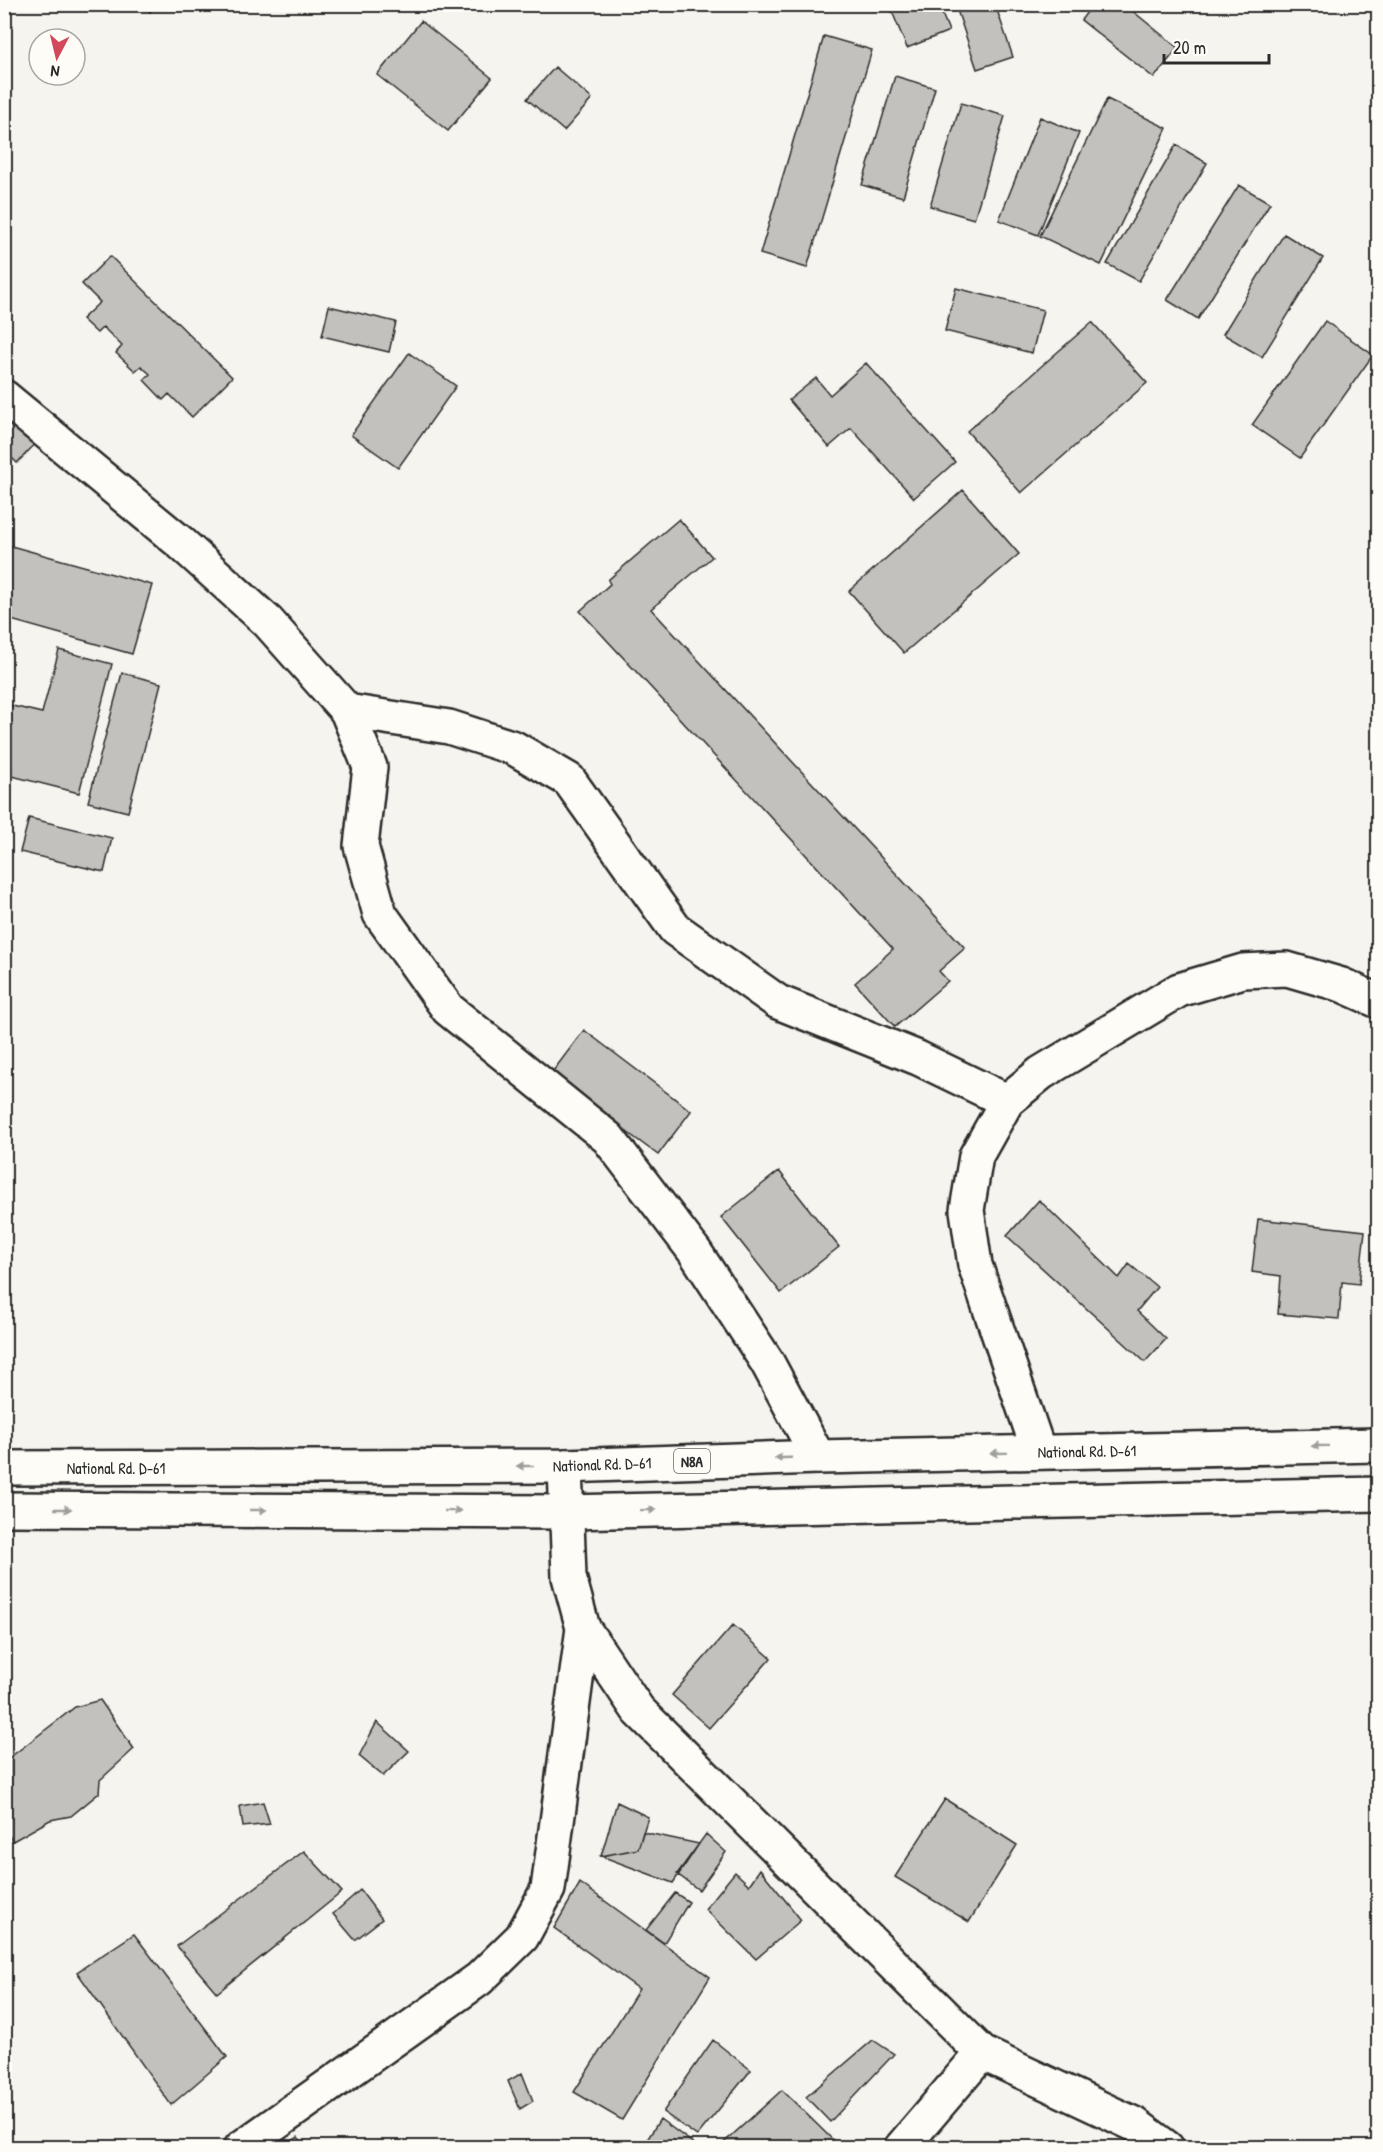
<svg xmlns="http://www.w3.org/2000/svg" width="1383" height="2152" viewBox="0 0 1383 2152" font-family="'Patrick Hand',sans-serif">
	<rect width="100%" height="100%" fill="#f5f4ef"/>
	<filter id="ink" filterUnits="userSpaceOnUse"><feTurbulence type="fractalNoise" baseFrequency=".0167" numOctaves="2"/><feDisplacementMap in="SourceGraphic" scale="12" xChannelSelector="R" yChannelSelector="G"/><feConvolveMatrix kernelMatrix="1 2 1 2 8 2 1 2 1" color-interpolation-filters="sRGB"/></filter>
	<g filter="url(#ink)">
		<path fill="#c2c1be" stroke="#2b2b2b" stroke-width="1.5" d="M142,4H157L150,12Z
			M889,4H938L949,31L907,48Z
			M955,4H995L1013,57L977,69Z
			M1093,4H1124L1178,48L1154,78L1081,20Z
			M421,21L492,78L448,131L377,75Z
			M824,36L872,50L807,268L760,254Z
			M555,67L592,99L564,131L527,99Z
			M895,76L935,88L903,197L862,185Z
			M1107,99L1167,128L1101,265L1040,236Z
			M961,103L1005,116L974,219L930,206Z
			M1040,117L1079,133L1038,235L999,220Z
			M1176,145L1207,163L1139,281L1107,264Z
			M1239,185L1270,203L1198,319L1167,300Z
			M1284,234L1323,258L1262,357L1223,334Z
			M110,256L232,377L192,417L169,394L163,400L144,380L150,374L141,366L135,371L116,353L122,346L103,327L97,333L82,319L100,302L82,284Z
			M956,288L1043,310L1032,353L945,331Z
			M329,306L396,322L389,352L322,336Z
			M1325,321L1373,355L1300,458L1252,425Z
			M1092,322L1147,383L1021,493L967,431Z
			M409,353L456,386L398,468L351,435Z
			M866,363L955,462L914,498L851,428L829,447L789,400L816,378L830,395Z
			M4,412L37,442L17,463L4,450Z
			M963,490L1019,554L904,653L849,591Z
			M679,519L712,557L651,609L965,948L939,971L948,981L895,1027L855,983L893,949L580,611L610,584L608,580Z
			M4,544L152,585L132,654L4,618Z
			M59,650L112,664L79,793L4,774V704L42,713Z
			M122,673L161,683L128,812L88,802Z
			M29,818L112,838L104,872L20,852Z
			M584,1030L691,1111L658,1155L550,1075Z
			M779,1171L839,1247L781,1293L721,1217Z
			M1039,1200L1119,1278L1129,1264L1157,1287L1137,1311L1166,1339L1145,1362L1007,1236Z
			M1258,1219L1365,1231L1359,1284L1342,1282L1339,1319L1278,1314L1281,1276L1252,1272Z
			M733,1625L771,1658L709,1728L672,1695Z
			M100,1700L134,1749L100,1780L99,1793L71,1816L50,1820L13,1841L4,1830V1762L75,1707Z
			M377,1722L409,1751L383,1776L359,1756Z
			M945,1799L1017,1845L969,1922L895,1877Z
			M263,1802L270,1824L243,1827L240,1806Z
			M617,1802L648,1817L638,1849L601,1856Z
			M643,1832L699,1844L673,1883L601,1856L638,1849Z
			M706,1834L726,1852L699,1890L677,1874Z
			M304,1851L342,1892L217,1993L177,1946Z
			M760,1869L801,1920L756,1959L705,1909L735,1872L749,1885Z
			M580,1883L710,1977L622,2120L574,2092L639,1989L554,1928Z
			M360,1890L382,1919L355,1940L333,1914Z
			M675,1893L689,1902L664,1943L646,1930Z
			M134,1934L227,2057L171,2105L77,1972Z
			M713,2040L751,2070L697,2136L663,2112Z
			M873,2040L894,2054L830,2122L806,2097Z
			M522,2073L533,2101L520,2109L508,2081Z
			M782,2090L835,2142L830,2148H718Z
			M660,2119L694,2144L692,2148H642Z
			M298,2137L306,2148H282Z"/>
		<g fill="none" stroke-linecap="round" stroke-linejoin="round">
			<defs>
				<path id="minor" d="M4,397L181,543L268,622L347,711L370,767L361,846L380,914L448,1009L608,1138L695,1252L767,1362L818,1457
					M347,711L449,727L514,748L569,780L675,929L778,1002L918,1058L1007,1101
					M1039,1452L975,1265L967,1210L976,1156L1007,1101L1041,1073L1179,990L1243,971L1287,969L1342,985L1378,1001
					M565,1466L569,1577L583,1628L638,1710L982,2053L1136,2125L1167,2148
					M241,2148L479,1979L522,1937L548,1889L583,1628
					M901,2148L982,2053"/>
				<path id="trunk" d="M4,1468L565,1466L818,1457L1378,1445
					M4,1509L566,1512L1378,1494"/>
			</defs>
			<use href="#minor" stroke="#2b2b2b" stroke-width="38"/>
			<use href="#trunk" stroke="#2b2b2b" stroke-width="38"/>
			<use href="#minor" stroke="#fdfcf7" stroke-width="33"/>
			<use href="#trunk" stroke="#fdfcf7" stroke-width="33"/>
		</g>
		<defs><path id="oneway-solid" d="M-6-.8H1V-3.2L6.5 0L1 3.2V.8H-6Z" transform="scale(1.5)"/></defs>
		<g fill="#9e9e9b">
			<use href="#oneway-solid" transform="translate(1320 1446) rotate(179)"/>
			<use href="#oneway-solid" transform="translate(999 1453) rotate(179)"/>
			<use href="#oneway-solid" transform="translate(783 1458) rotate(178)"/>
			<use href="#oneway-solid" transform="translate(525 1466) rotate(180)"/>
			<use href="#oneway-solid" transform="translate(63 1509)"/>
			<use href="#oneway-solid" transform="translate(258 1510)"/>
			<use href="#oneway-solid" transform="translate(648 1510) rotate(-1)"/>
			<use href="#oneway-solid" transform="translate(453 1511)"/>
		</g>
	</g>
	<g text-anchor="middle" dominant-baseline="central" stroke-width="4.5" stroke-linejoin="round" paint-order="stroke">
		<rect fill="#fdfcf7" stroke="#6a6a68" stroke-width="1.5" x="674" y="1449" width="36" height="24" rx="4.5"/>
		<g font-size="15" font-weight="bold" fill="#2b2b2b">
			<text x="692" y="1461">N8A</text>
		</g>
		<g font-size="16" fill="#2b2b2b" stroke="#fdfcf7">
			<text transform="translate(1087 1451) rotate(-1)">National Rd. D-61</text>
			<text transform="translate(602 1464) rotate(-2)">National Rd. D-61</text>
			<text x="116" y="1468">National Rd. D-61</text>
		</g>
	</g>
	<rect width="1383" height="2152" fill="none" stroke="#fdfcf7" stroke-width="24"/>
	<rect x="12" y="12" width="1359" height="2128" fill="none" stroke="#2b2b2b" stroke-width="2" filter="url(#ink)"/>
	<g transform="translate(57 57) rotate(187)"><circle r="28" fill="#fdfcf7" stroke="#a9a8a5" stroke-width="1.5"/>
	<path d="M0-4.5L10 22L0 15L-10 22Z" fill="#d1495b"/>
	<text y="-9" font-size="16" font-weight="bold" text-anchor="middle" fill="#2b2b2b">N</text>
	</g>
	<path d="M1164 54v9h105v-9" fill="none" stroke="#2b2b2b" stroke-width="3"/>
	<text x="1173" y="54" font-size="18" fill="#2b2b2b" stroke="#fdfcf7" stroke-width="4.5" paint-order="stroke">20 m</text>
</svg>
